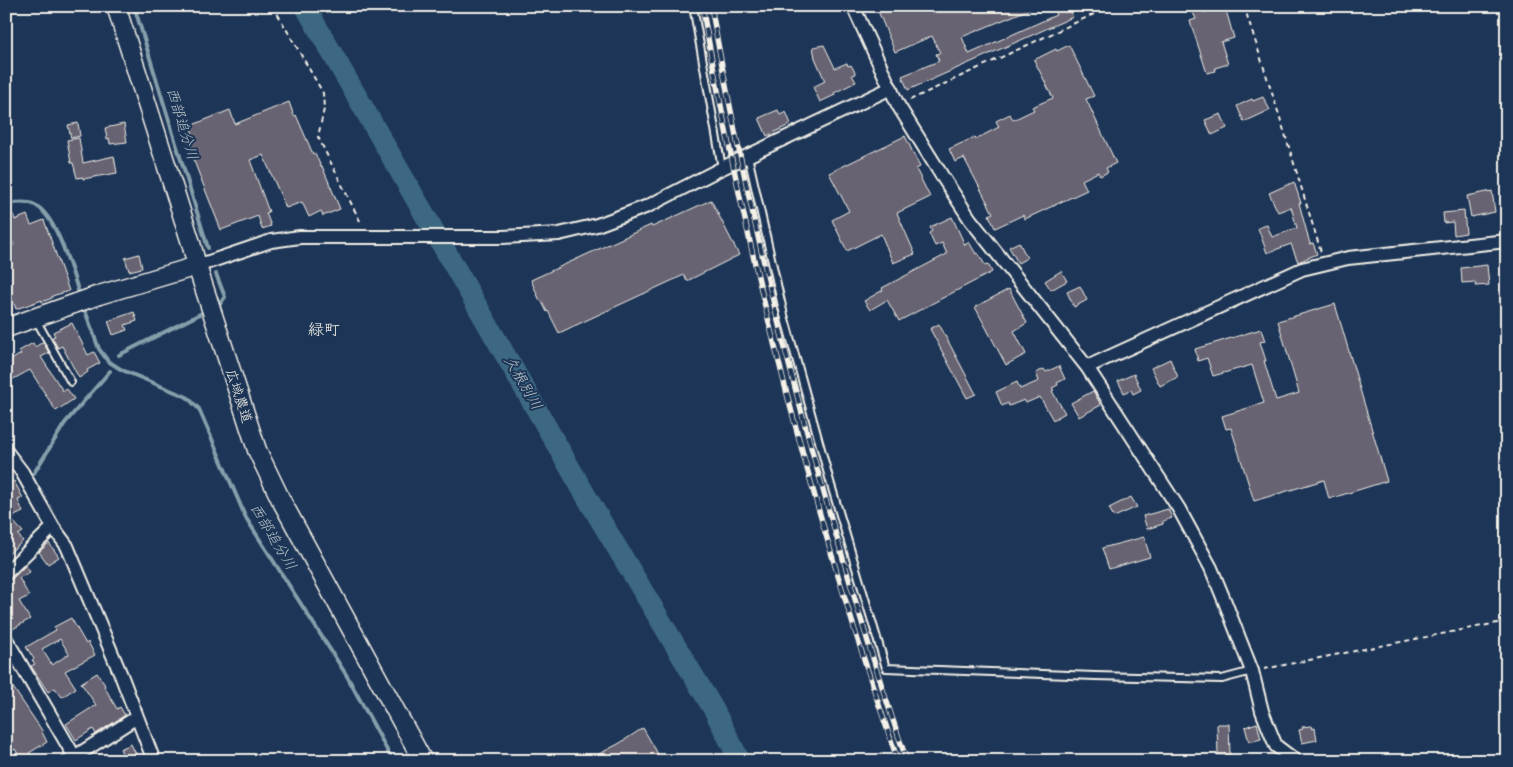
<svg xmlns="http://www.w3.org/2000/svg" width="1513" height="767" viewBox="0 0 1513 767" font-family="'Balsamiq Sans','Klee One',sans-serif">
	<rect width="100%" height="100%" fill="#1d3557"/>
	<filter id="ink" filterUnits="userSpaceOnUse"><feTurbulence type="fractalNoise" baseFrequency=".02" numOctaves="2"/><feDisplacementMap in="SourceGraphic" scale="10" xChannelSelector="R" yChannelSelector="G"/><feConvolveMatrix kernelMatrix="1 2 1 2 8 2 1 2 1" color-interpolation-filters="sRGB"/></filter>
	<g filter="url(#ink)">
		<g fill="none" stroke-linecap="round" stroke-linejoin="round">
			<path stroke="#869fab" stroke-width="4" d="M134,6L208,248
				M6,204C14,203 26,201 33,204C57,214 72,273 80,296
				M83,305L99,349L108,361L122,370L187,397L199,409L246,518L347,676L393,761
				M215,307L220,304L225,297L216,274
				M119,355L206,311
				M34,473L65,423L110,371"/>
			<path stroke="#3d6882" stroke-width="21" d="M305,6L589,501L714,710L740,761"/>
		</g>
		<path fill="#676472" stroke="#f4f1e8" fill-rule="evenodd" d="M876,6H1037L962,37L969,54L1056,15L1053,6H1068L1073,17L908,90L902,76L939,61L936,54L940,53L932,36L895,52Z
			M1190,6H1201L1204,13L1225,7L1234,38L1221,42L1228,64L1215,68L1216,71L1207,73L1190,21L1196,19Z
			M824,45L835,68L847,63L848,66L851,65L856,74L852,75L856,82L834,93L835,95L820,102L813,87L825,81L815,58L813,47Z
			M1069,45L1094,96L1086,99L1116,163L1106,168L1108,172L1100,176L1098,172L1082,180L1087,190L1025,219L1023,215L995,228L989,215L993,213L964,158L955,162L949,149L975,137L976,139L999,127L996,121L1010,114L1013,120L1034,110L1032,107L1053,98L1034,60L1056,49L1057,51Z
			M1263,97L1270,110L1244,122L1237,106L1252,99L1253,101Z
			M289,102L294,116L296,115L313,154L315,153L321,167L322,166L340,209L323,216L321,211L309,217L302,202L286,208L263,155L250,160L269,212L266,213L271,226L262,229L258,216L221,230L192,156L194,155L189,141L195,139L190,126L230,110L235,124Z
			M778,110L780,115L786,112L791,124L767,136L759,118Z
			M1221,114L1227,128L1212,135L1205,120Z
			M78,123L80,136L71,138L68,125Z
			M124,124L127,142L110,144L109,138L107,139L105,128Z
			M905,136L920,167L916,169L930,197L897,213L915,254L893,263L881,234L847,251L832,220L849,211L829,173Z
			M79,138L83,163L114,156L117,173L83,179V177L77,178L73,163H71L67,140Z
			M1294,182L1301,203H1299L1310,244L1313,243L1317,254L1298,262L1291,244L1267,253L1258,228L1267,225L1272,237L1297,228L1291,207L1278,212L1269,193Z
			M1492,191L1495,212L1471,217L1467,196Z
			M711,200L739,255L687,281L684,275L559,333L548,311L547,312L541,300L540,301L531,280L651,225L652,227Z
			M1464,211L1466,233L1454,235L1453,222L1444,223L1443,213Z
			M13,214L15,220L27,215L31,225L44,220L69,291L52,296V298L42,302V300L16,309L6,281V248L14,245L6,224V216Z
			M952,217L965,245L969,242L976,254L978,253L985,265L988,264L992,272L899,321L887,300L870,310L864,301L883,290L882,288L947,254L942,243L935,246L929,233L932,231L930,227Z
			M1019,242L1027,258L1018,263L1009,247Z
			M139,254L142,268L129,271L125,258Z
			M1487,265L1489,285L1476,286L1475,282L1462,283L1461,268Z
			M1061,271L1067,281L1051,290L1045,281Z
			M1080,286L1087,300L1074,307L1067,292Z
			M1009,289L1027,323L1014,331L1026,354L1006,365L975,307Z
			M1335,304L1387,481L1329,499L1324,480L1254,501L1231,428L1226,429L1222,416L1264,403L1252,365L1213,376L1207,358L1198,361L1195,349L1261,329L1265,341L1260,342L1266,361H1264L1276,400L1299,393L1278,321Z
			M134,312L137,321L125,325L127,330L113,335L108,321Z
			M72,323L88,355L94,352L100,363L87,370L88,372L79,378L62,346L58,348L52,337L55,336L53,332Z
			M939,324L976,394L967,398L930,329Z
			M43,342L49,353L41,357L63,391L67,389L74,399L56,411L30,370L6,383V363L21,354L19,351L33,343L35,347Z
			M1170,359L1178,377L1160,386L1151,368Z
			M1059,366L1065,379L1057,383L1058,385L1052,388L1054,390L1052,391L1065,413L1053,420L1040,397L1026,403L1024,400L1009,406L1008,403L1002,406L996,392L1017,382L1020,389L1039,381L1036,373L1044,369L1046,372Z
			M1134,374L1141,390L1133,394L1131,390L1124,393L1118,381Z
			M1093,391L1101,405L1079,417L1071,403Z
			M14,481L23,498L18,500L23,512L10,518L23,532L18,535L23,541L6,556V485Z
			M1131,497L1137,507L1114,517L1109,508Z
			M1168,509L1172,518L1163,521V524L1147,529L1143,516Z
			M1144,537L1150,557L1109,569L1102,548Z
			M49,543L59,557L48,564L39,552Z
			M26,565L30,572L19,578L29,596L19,601L30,619L11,630L6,622V581L12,579Z
			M71,618L86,644L88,642L95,655L65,671L76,688L62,697L55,688L48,692L31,666L35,664L32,660L34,659L26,647L56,630L54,627ZM60,639L69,654L52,665L42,649Z
			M97,673L105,685L104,686L117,709L120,707L125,715L96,734L93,729L76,740L66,724L96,705L81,683Z
			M6,677L43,732H42L47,742L29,753L34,761H22L15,749L6,755Z
			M1257,723L1261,739L1249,742L1245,727Z
			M1217,724H1229L1230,755L1218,756Z
			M1311,726L1312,729L1315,728L1317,740L1302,743L1299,730L1303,729L1302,727Z
			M643,728L662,761H586L620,743Z
			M131,744L138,758L132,761H126L120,749Z"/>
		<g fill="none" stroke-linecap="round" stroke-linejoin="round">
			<defs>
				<path id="lane" d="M693,6L722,168
					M748,156L784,315L831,485L886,668L1095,676L1222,679L1252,671
					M35,318L71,382"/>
				<path id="street" d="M853,6L898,105L942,176L970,219L1087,367L1179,509L1211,568L1225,602L1252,671L1262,711L1271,734L1276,746L1296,761
					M197,266L271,241L300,237H503L559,234L597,225L648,206L722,168L891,88
					M1087,367L1302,269L1348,258L1507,241
					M6,451L22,472L53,527L67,546L121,675L154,761
					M6,573L53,527
					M6,639L77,761
					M68,761L137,717"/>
				<path id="secondary" d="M116,6L191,243L197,266L257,450L281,500L423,761
					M6,328L99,295L197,266"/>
			</defs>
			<use href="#lane" stroke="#f4f1e8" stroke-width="10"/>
			<use href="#street" stroke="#f4f1e8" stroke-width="16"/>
			<use href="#secondary" stroke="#f4f1e8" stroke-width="21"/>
			<path stroke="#f4f1e8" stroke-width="2" stroke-dasharray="5 4" stroke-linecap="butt" d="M273,6L323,93L324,109L318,137L360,221L361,225
				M1244,6L1281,121L1321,252
				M910,100L1111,6
				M1264,669L1507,621"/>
			<use href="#lane" stroke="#1d3557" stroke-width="6"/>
			<use href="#street" stroke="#1d3557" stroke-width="12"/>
			<use href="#secondary" stroke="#1d3557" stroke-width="18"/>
			<defs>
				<path id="rail" d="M702,6C748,262 813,516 898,761
					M711,6C744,191 788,375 842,555C862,624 883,693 907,761"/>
			</defs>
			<use href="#rail" stroke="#f4f1e8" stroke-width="5.5"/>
			<use href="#rail" stroke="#1d3557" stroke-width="4" stroke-dasharray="11" stroke-linecap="butt"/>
		</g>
	</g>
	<g text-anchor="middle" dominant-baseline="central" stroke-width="4" stroke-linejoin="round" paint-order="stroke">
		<g font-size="14" fill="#f4f1e8" stroke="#1d3557">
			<text transform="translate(239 396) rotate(72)">広域農道</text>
		</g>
		<g font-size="15" font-style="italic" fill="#b4c1c4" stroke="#1d3557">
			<text transform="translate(182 124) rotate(73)">西部追分川</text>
			<text transform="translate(523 383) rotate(60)">久根別川</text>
			<text transform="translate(273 537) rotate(59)">西部追分川</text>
		</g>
		<g font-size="16" fill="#f4f1e8" stroke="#1d3557">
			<text x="324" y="330">緑町</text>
		</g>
	</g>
	<rect width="1513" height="767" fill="none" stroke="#1d3557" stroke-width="25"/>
	<rect x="12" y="12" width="1488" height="742" fill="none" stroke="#f4f1e8" stroke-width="2" filter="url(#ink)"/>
</svg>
